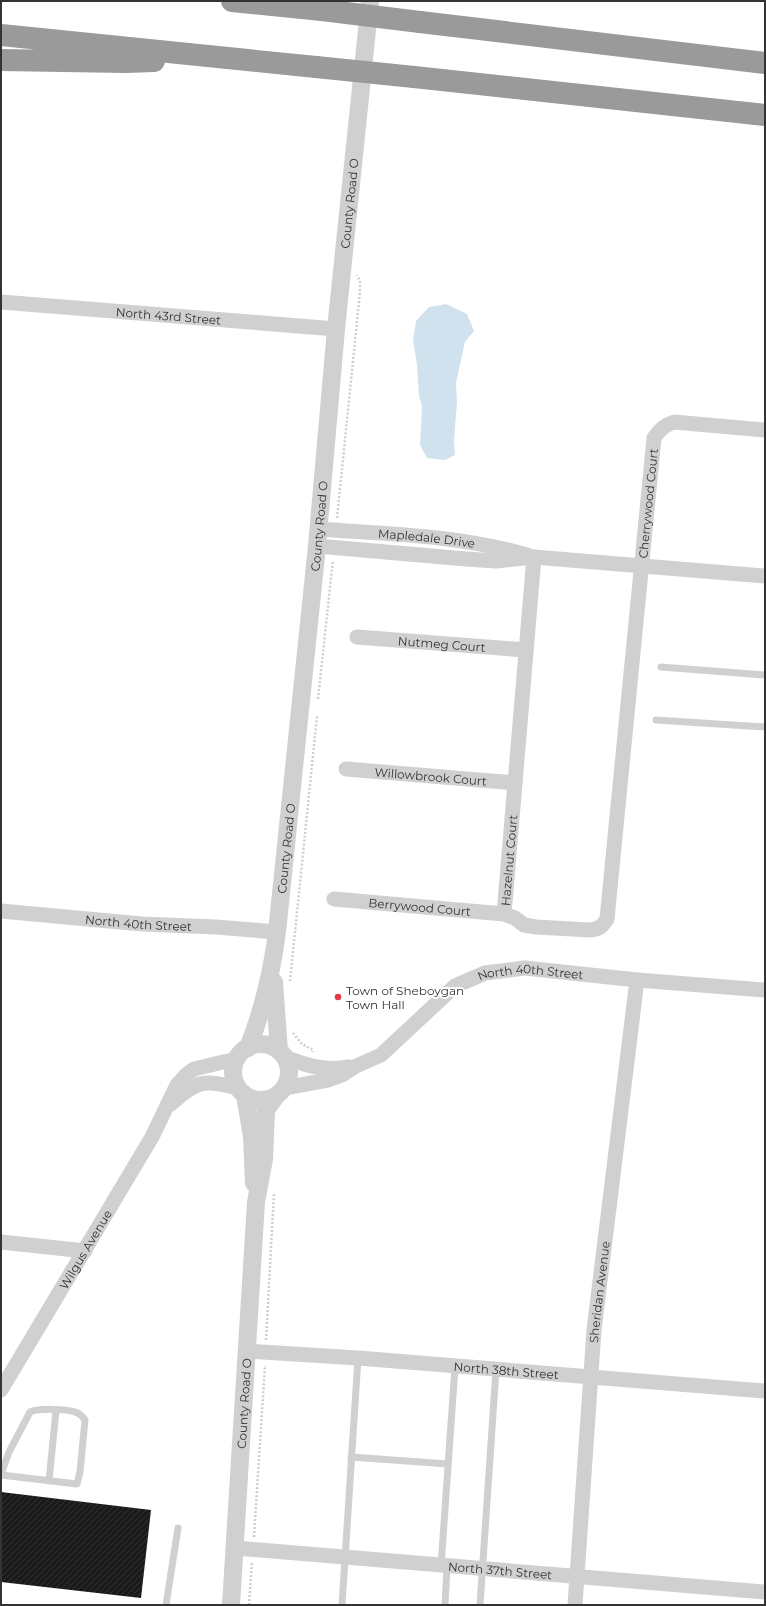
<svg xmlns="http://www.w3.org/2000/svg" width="766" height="1606" viewBox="0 0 766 1606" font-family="Montserrat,sans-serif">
	<defs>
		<pattern id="building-hatch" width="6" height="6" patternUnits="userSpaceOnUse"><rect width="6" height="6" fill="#1a1a1a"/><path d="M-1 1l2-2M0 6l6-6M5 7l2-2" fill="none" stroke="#333"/></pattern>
	</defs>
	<rect width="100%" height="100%" fill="#fff"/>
	<path fill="#cfe2ee" d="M446,304L467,314L474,331L465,342L456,383L457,402L454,441L455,455L445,460L427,458L420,445L422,405L419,396L417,365L413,340L416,321L429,307Z"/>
	<path fill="url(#building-hatch)" d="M1,1492L151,1510L141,1598L1,1582Z"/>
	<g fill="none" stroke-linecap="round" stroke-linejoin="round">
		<path stroke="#cdcdcd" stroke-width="2.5" stroke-dasharray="2 2" stroke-linecap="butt" d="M337,518L360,292V281L357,275
			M318,699L333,560
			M290,981L317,716
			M293,1033L302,1044L313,1050V1052
			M266,1340L274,1193
			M254,1537L265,1365
			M249,1605L252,1562"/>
		<path stroke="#d0d0d0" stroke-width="7" d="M661,667L765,675
			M656,720L765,727
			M351,1457L448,1464
			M1,1474L9,1452L30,1412C38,1408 67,1409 75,1412C79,1413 83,1417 85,1420L80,1472L77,1484L1,1475
			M49,1481L56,1411
			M441,1566L455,1367
			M166,1605L178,1528
			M342,1605L358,1358
			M445,1605L447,1566
			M480,1605L496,1370"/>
		<g stroke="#d0d0d0" stroke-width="15">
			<path id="s1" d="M1,302L336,329"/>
			<path id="s2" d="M318,529C388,534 459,535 527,555"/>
			<path d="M317,546L466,559L496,561L534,557L765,576"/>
			<path id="s3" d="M357,637L526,650"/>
			<path id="s4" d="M346,769L515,783"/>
			<path id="s5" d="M334,899L504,914L515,918L524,925L536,927L590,930C599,929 602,927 607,919L654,438C660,429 665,425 674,422L765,430"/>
			<path id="s6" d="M1,911L142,924L216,927L277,932"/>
			<path id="s7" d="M504,914L534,557"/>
			<path d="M285,1057C306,1066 326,1071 349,1067"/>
			<path id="s8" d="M284,1088L328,1080L342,1075L356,1066L381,1055L455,986L485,973L525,968L637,980L765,990"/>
			<path d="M171,1104C198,1079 204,1080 238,1088"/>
			<path d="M1,1242L85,1251"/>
			<path id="s9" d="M247,1351L358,1358L765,1391"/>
			<path id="s10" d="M1,1390L152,1137L177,1085L186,1075L194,1069L223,1062L236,1060"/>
			<path id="s11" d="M235,1548L765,1592"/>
			<path id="s12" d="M575,1605L594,1330L637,980"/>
		</g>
		<g stroke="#d0d0d0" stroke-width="18">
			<path d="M274,982L279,1051"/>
			<circle cx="261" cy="1072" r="28"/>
			<path id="s13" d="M248,1048C263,1010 272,972 277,932L317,546L336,329L370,1"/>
			<path d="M245,1095L252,1137L254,1183"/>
			<path id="s14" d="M231,1605L256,1202L264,1159L266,1110L276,1096"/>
		</g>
		<path stroke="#9a9a9a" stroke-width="22" d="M232,1L322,10
			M420,22L765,63
			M1,35L316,67
			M1,60L126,62L154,61
			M414,77L765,115"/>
		<path stroke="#9a9a9a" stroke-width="22" d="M322,10L420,22
			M316,67L414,77"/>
	</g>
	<circle fill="#e63946" stroke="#fff" stroke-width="1.5" cx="338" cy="997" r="4"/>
	<g text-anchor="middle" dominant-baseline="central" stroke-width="4" stroke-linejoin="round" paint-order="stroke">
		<g font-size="12" fill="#333" stroke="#fff">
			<text stroke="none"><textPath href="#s13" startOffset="852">County Road O</textPath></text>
			<text stroke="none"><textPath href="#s1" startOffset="168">North 43rd Street</textPath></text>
			<text stroke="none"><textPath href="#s5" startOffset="699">Cherrywood Court</textPath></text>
			<text stroke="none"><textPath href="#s13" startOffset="528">County Road O</textPath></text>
			<text stroke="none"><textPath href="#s2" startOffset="109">Mapledale Drive</textPath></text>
			<text stroke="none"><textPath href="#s3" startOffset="85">Nutmeg Court</textPath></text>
			<text stroke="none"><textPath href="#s4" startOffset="85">Willowbrook Court</textPath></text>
			<text stroke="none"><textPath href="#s13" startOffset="204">County Road O</textPath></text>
			<text stroke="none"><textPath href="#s7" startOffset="54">Hazelnut Court</textPath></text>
			<text stroke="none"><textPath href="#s5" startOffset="86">Berrywood Court</textPath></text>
			<text stroke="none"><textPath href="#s6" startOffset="138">North 40th Street</textPath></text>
			<text stroke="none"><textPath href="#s8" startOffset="283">North 40th Street</textPath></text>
			<text stroke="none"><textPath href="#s10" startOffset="164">Wilgus Avenue</textPath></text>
			<text stroke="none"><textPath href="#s12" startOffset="314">Sheridan Avenue</textPath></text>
			<text stroke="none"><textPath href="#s9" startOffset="260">North 38th Street</textPath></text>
			<text stroke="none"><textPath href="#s14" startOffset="202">County Road O</textPath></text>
			<text stroke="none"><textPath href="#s11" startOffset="266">North 37th Street</textPath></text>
		</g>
		<g font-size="12" fill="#333" stroke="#fff" text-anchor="start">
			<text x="346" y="990">Town of Sheboygan<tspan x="346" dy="14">Town Hall</tspan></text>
		</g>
	</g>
	<rect width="766" height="1606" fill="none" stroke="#333333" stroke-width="4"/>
</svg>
